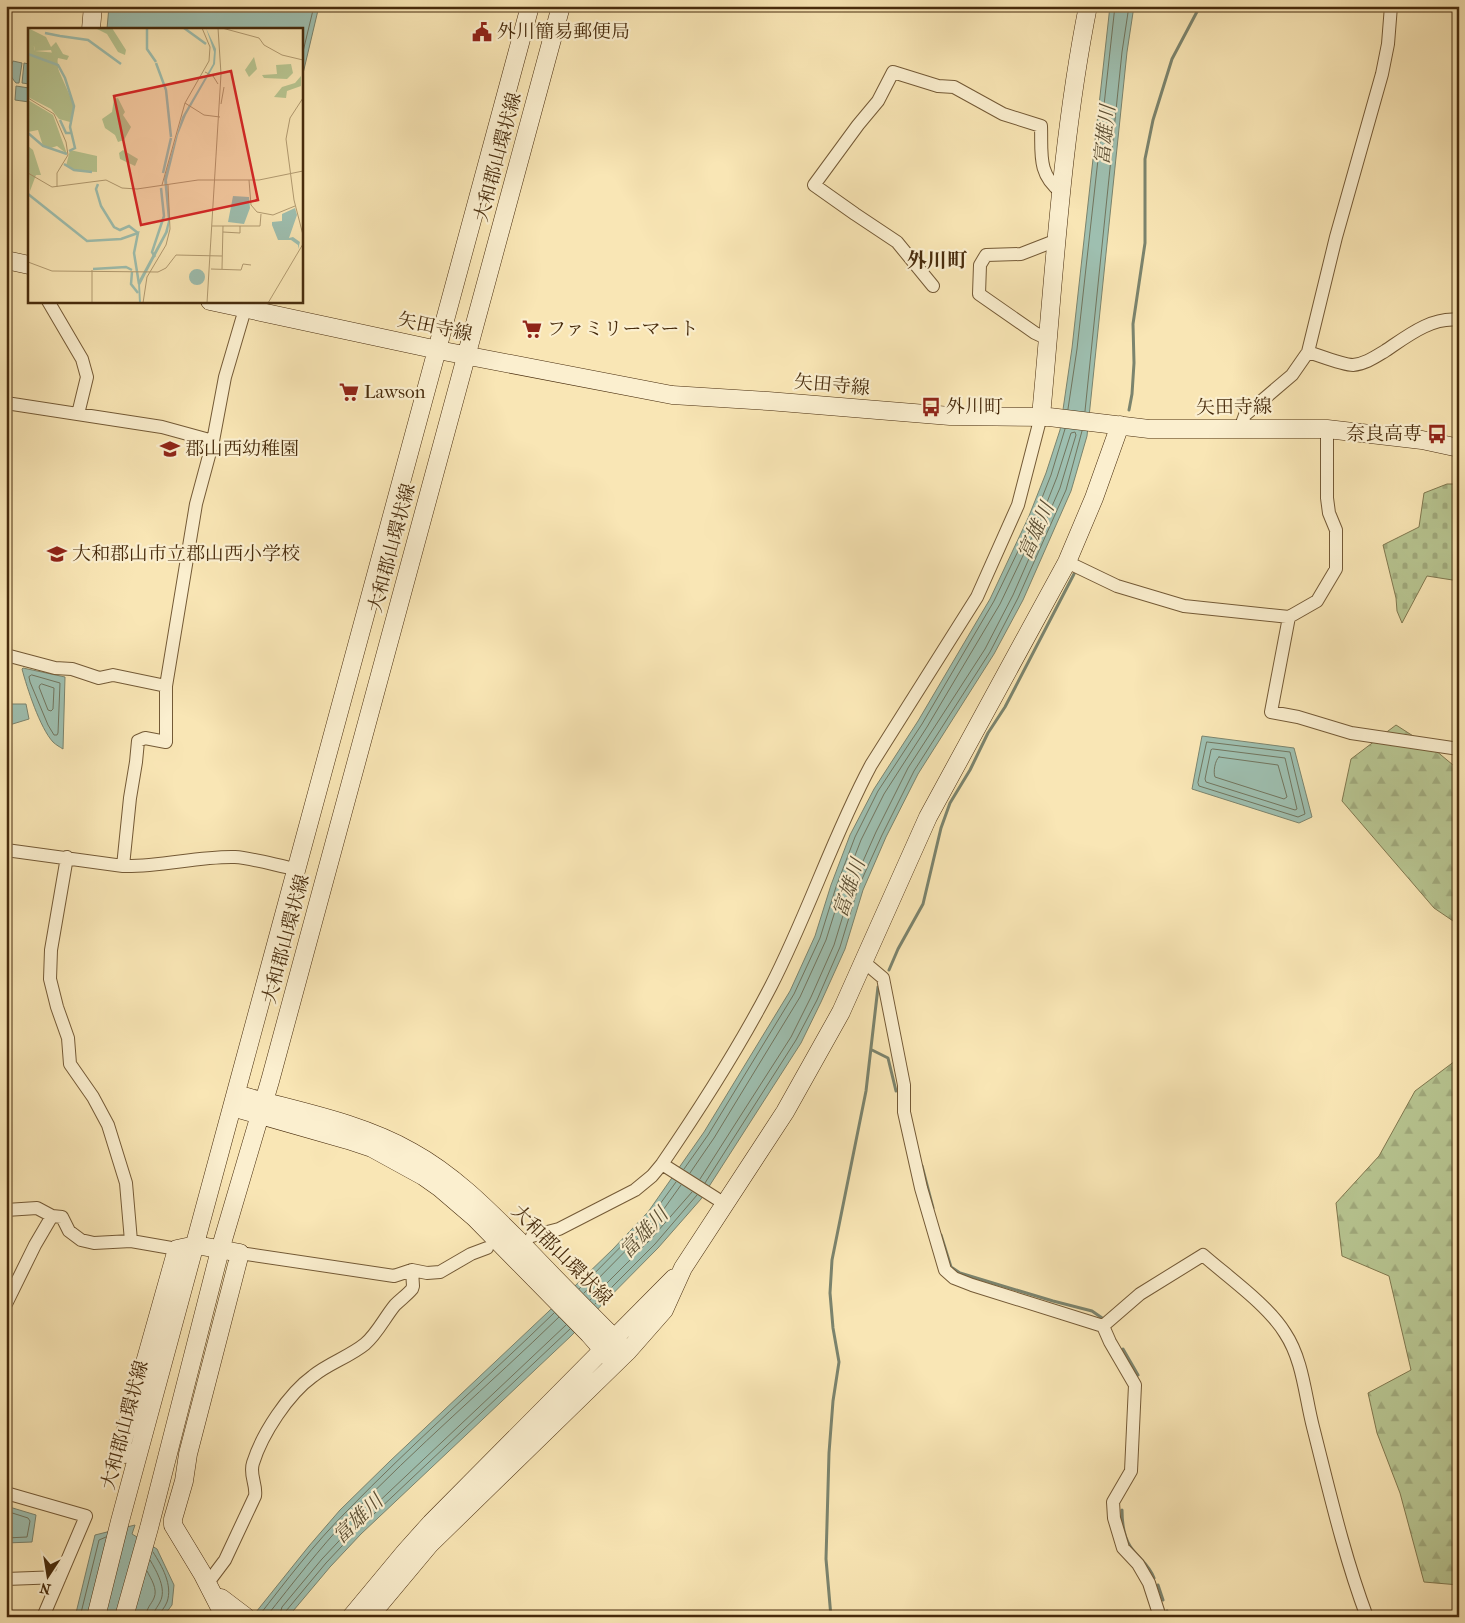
<svg xmlns="http://www.w3.org/2000/svg" width="1465" height="1623" viewBox="0 0 1465 1623" font-family="'IM FELL French Canon','Noto Serif JP',serif">
	<defs>
		<pattern id="forest-firs" width="22" height="20" patternUnits="userSpaceOnUse" patternTransform="scale(1.25)"><rect width="22" height="20" fill="#b8c692"/><path d="M5 1l3.5 6h-7zM16 11l3.5 6h-7z" fill="#a0aa7d"/></pattern>
		<pattern id="cemetery-stones" width="16" height="16" patternUnits="userSpaceOnUse" patternTransform="scale(1.25)"><rect width="16" height="16" fill="#b8c692"/><path d="M2 7V4a2 2 0 0 1 4 0v3zM10 15v-3a2 2 0 0 1 4 0v3z" fill="#a0aa7d"/></pattern>
	</defs>
	<rect width="100%" height="100%" fill="#f9e6b5"/>
	<filter id="stains"><feTurbulence type="fractalNoise" baseFrequency=".004" numOctaves="4"/><feColorMatrix values="0 0 0 0 .2 0 0 0 0 .09 0 0 0 0 .02 0 0 0 .5 -.17"/></filter>
	<radialGradient id="worn" r=".72"><stop offset=".6" stop-color="#630" stop-opacity="0"/><stop offset="1" stop-color="#630" stop-opacity=".3"/></radialGradient>
	<path fill="url(#forest-firs)" stroke="#80784f" d="M1396,725L1435,750L1459,770V925L1434,908L1342,801L1351,759Z
		M1459,1060V1585L1424,1582L1400,1493L1377,1433L1368,1393L1411,1370L1389,1276L1342,1256L1336,1203L1379,1156L1415,1091L1455,1061Z"/>
	<path fill="url(#cemetery-stones)" stroke="#80784f" d="M1447,484H1459V581L1427,576L1402,623L1397,611L1396,598L1383,545L1419,527L1424,493Z"/>
	<path fill="#9ebfb0" stroke="#7b846e" d="M109,6H319L301,82V29H107Z
		M1110,6H1134L1127,52L1087,436L1071,491L1023,600L994,654L918,774L886,837L863,890L845,949L821,1002L801,1043L701,1199L658,1248L571,1336L361,1534L330,1567L288,1617H252L309,1546L340,1510L390,1461L548,1312L613,1249L648,1212L704,1132L790,991L815,936L831,885L850,835L874,789L918,721L990,599L1029,516L1046,473L1060,430L1072,348Z
		M13,61L22,63L19,83H16C9,75 9,71 13,61Z
		M24,63L29,64V84L22,83Z
		M16,86L29,88V102L15,100Z
		M23,668L65,677L63,749C60,747 56,745 53,742C40,728 27,688 22,669Z
		M6,704H26L29,719L6,726Z
		M1202,736L1294,748L1312,817L1299,823L1192,789Z
		M6,1506L36,1515L32,1542L6,1543Z
		M135,1525L132,1534L157,1549L174,1585L172,1605L163,1617H75L95,1535Z"/>
	<g fill="none" stroke-linecap="round" stroke-linejoin="round">
		<path stroke="#72755e" stroke-width="1" d="M301,60L314,6
			M1068,409L1077,349L1115,6
			M1085,411L1122,52L1129,6
			M32,675L60,683L58,733L57,735H54L48,725L30,682L29,677Z
			M42,684L54,688L53,709L51,711L48,710L39,687L40,685Z
			M1207,742L1290,752L1305,814L1298,817L1199,786L1198,783Z
			M1213,749L1285,758L1297,809L1295,810L1206,782L1205,779L1211,750Z
			M1219,757L1278,765L1287,797L1284,799L1215,777C1213,772 1215,760 1219,757Z
			M684,1169L708,1135L794,994L820,938L836,887L855,837L878,791L922,724L994,601L1034,518L1051,475L1065,429
			M690,1173L714,1138L800,997L826,940L842,889L861,840L884,794L927,727L1000,604L1040,520L1057,477L1071,433L1075,432L1076,435L1060,488L1013,595L985,649L908,768L876,832L852,886L834,945L811,997L791,1037L700,1179
			M705,1183L796,1040L817,1000L840,947L858,888L882,835L914,771L990,652L1018,598L1066,490L1082,431
			M579,1289L652,1215L676,1182
			M584,1293L656,1220L681,1185
			M590,1300L650,1240L692,1192
			M595,1304L655,1244L697,1195
			M6,1511L28,1518L30,1521L27,1537L6,1538
			M153,1552C162,1566 173,1585 167,1602C165,1608 160,1611 159,1617
			M150,1560C157,1572 167,1589 160,1602C157,1608 154,1610 153,1617
			M80,1617L99,1540L106,1537
			M146,1617C146,1608 151,1605 154,1598C158,1589 151,1579 147,1571
			M258,1617C286,1581 314,1544 346,1512C413,1443 485,1380 554,1313
			M266,1617C293,1583 319,1549 349,1517C416,1447 489,1385 559,1317
			M279,1617L282,1607L322,1559L353,1526L566,1325
			M285,1617L286,1611L326,1563L357,1530L570,1329"/>
		<path stroke="#7b846e" stroke-width="3" d="M1129,410L1132,394L1134,363L1133,324L1145,243V159L1153,120L1172,59L1200,6
			M889,970L898,949L923,904L941,828L950,803L970,770L988,733L1005,707L1074,574
			M872,1050L888,1058L896,1091
			M922,1166L933,1208
			M941,1235L951,1267L960,1273L1053,1301L1092,1311L1105,1320
			M1123,1349L1138,1375
			M1122,1510C1122,1521 1123,1535 1130,1546C1137,1557 1149,1564 1154,1578
			M1158,1585L1163,1600
			M1167,1611L1168,1617
			M831,1617L826,1559L829,1453L833,1401L839,1362L833,1328L830,1293L832,1260L866,1091L878,987"/>
		<defs>
			<path id="street" d="M933,286L897,242L855,214L814,185L858,125L878,101L893,72L938,86L954,87L1003,114L1041,126C1042,153 1037,174 1061,192
				M48,301L82,359L87,377L78,414
				M1048,339L1035,333L979,294L980,265L986,255L1021,254L1057,240
				M1308,352C1318,355 1343,365 1353,365C1365,364 1375,357 1385,351C1406,337 1432,316 1459,320
				M6,403L162,427L213,441
				M1240,429L1245,415L1292,375L1308,352L1336,237L1382,74L1388,44L1391,6
				M1067,562L1117,586L1184,606L1289,617L1271,712L1298,717L1351,733L1459,749
				M1289,617L1317,601L1336,569V530L1329,513L1327,498V429
				M6,655L55,668L72,669L99,678L113,675L166,686
				M6,850L123,866C161,867 198,856 235,857C252,858 279,866 296,869
				M67,857L51,950L50,979L57,1007L68,1038L70,1064L93,1097L108,1125L126,1183L131,1241
				M123,866L130,798L136,762L138,741L145,738L166,742V686L196,504L213,441L225,377L245,309
				M864,962L883,978L904,1085V1112L921,1188L945,1270L954,1278L972,1285L1103,1326
				M662,1164L725,1204
				M6,1210L37,1208L52,1216L62,1217L69,1231L81,1240L94,1243L131,1241L177,1249
				M532,1236L559,1229L635,1190L652,1176L662,1164C701,1107 739,1048 771,986C808,914 833,836 871,765L977,597L1018,505L1041,416
				M240,1253L394,1276L412,1270L427,1273L440,1272L471,1254L487,1248
				M6,1304L35,1245L52,1216
				M1103,1326L1140,1294L1203,1255C1228,1277 1268,1305 1285,1333C1303,1360 1305,1396 1313,1427C1329,1490 1344,1556 1367,1617
				M1103,1326L1110,1342L1135,1385L1131,1471L1113,1502L1114,1518L1123,1548L1138,1564L1149,1583L1160,1617
				M6,1493L86,1516L43,1617
				M6,1579L60,1577
				M207,1584L225,1560L255,1496C257,1485 249,1475 253,1463C262,1434 288,1394 313,1376C329,1363 349,1357 365,1344C377,1334 385,1317 395,1305C401,1299 407,1295 412,1289L413,1286L412,1270"/>
			<path id="secondary" d="M91,29L93,6
				M6,260L29,265
				M210,301L438,350L672,395L768,401L950,416L1049,417L1149,429H1327L1422,440L1459,448
				M1041,416C1054,279 1061,141 1088,6
				M236,1094C295,1111 357,1121 412,1152C454,1175 488,1210 522,1244C555,1279 589,1313 623,1347
				M232,1107L348,1140L372,1148L423,1176L440,1188L475,1218L589,1334L610,1358
				M125,1454L122,1444L177,1249L196,1245L240,1253L188,1454L184,1481L173,1519V1525L202,1573L221,1610L229,1617
				M221,1598L246,1617
				M96,1617L120,1521L232,1107L530,6
				M124,1617L149,1528L220,1250L270,1081L561,6
				M351,1617L405,1552L431,1523L674,1278
				M369,1617L430,1544L628,1351L664,1310L683,1268L785,1112L841,1012L928,817L1067,562L1094,498L1120,425"/>
		</defs>
		<use href="#street" stroke="#745a36" stroke-width="14"/>
		<use href="#secondary" stroke="#472b0c" stroke-width="19"/>
		<use href="#street" stroke="#fbefcf" stroke-width="12"/>
		<use href="#secondary" stroke="#fbefcf" stroke-width="18"/>
	</g>
	<defs>
		<symbol id="civic-bare" viewBox="-9 -9 18 18"><path d="M-.6-6.5H3V-4.5H.6V-3L4-1V1h2V6H-6V1h2V-1L-.6-3ZM-1.2 2.5V6h2.4V2.5Z" fill="#8f2418" stroke="#fbefcf" stroke-width="2.5" paint-order="stroke"/></symbol>
		<symbol id="supermarket-bare" viewBox="-9 -9 18 18"><path d="M-6-5.5h2.5l.6 2H6L4.5 2H-2.5L-4.4-4H-6ZM-1.5 3.2a1.3 1.3 0 1 0 .1 0ZM3 3.2a1.3 1.3 0 1 0 .1 0Z" fill="#8f2418" stroke="#fbefcf" stroke-width="2.5" paint-order="stroke"/></symbol>
		<symbol id="bus-bare" viewBox="-9 -9 18 18"><path d="M-5-6H5V4H4V6H2V4H-2V6H-4V4H-5ZM-3.5-4V0h7V-4ZM-3.5 1.2v1.5H-2V1.2ZM2 1.2v1.5H3.5V1.2Z" fill="#8f2418" stroke="#fbefcf" stroke-width="2.5" paint-order="stroke"/></symbol>
		<symbol id="school-bare" viewBox="-9 -9 18 18"><path d="M0-5L7-2L0 1L-7-2ZM-4 1L0 2.5L4 1V4Q0 6-4 4Z" fill="#8f2418" stroke="#fbefcf" stroke-width="2.5" paint-order="stroke"/></symbol>
	</defs>
	<g fill-rule="evenodd">
		<use href="#civic-bare" x="468" y="18" width="28" height="28"/>
		<use href="#supermarket-bare" x="518" y="315" width="28" height="28"/>
		<use href="#supermarket-bare" x="335" y="378" width="28" height="28"/>
		<use href="#bus-bare" x="917" y="393" width="28" height="28"/>
		<use href="#bus-bare" x="1423" y="420" width="28" height="28"/>
		<use href="#school-bare" x="156" y="435" width="28" height="28"/>
		<use href="#school-bare" x="43" y="540" width="28" height="28"/>
	</g>
	<g text-anchor="middle" dominant-baseline="central" stroke-width="4.5" stroke-linejoin="round" paint-order="stroke">
		<g font-size="19" fill="#472b0c" stroke="#fbefcf" text-anchor="start">
			<text x="497" y="32">外川簡易郵便局</text>
			<text x="547" y="329">ファミリーマート</text>
			<text x="364" y="392">Lawson</text>
			<text x="946" y="407">外川町</text>
			<text x="1422" y="434" text-anchor="end">奈良高専</text>
			<text x="185" y="449">郡山西幼稚園</text>
			<text x="72" y="554">大和郡山市立郡山西小学校</text>
		</g>
		<g font-size="19" fill="#472b0c" stroke="#fbefcf">
			<text transform="translate(498 157) rotate(-75)">大和郡山環状線</text>
			<text transform="translate(435 327) rotate(12)">矢田寺線</text>
			<text transform="translate(832 385) rotate(5)">矢田寺線</text>
			<text transform="translate(1234 407) rotate(-1)">矢田寺線</text>
			<text transform="translate(392 548) rotate(-75)">大和郡山環状線</text>
			<text transform="translate(286 939) rotate(-75)">大和郡山環状線</text>
			<text transform="translate(562 1255) rotate(45)">大和郡山環状線</text>
			<text transform="translate(125 1425) rotate(-75)">大和郡山環状線</text>
		</g>
		<g font-size="20" font-style="italic" fill="#5d5035" stroke="#fbefcf">
			<text transform="translate(1105 135) rotate(-84)">富雄川</text>
			<text transform="translate(1036 531) rotate(-66)">富雄川</text>
			<text transform="translate(849 888) rotate(-71)">富雄川</text>
			<text transform="translate(644 1233) rotate(-47)">富雄川</text>
			<text transform="translate(358 1519) rotate(-44)">富雄川</text>
		</g>
		<g font-size="20" font-weight="bold" fill="#472b0c" stroke="#fbefcf">
			<text x="937" y="260">外川町</text>
		</g>
	</g>
	<g transform="translate(28 28)">
		<rect width="275" height="275" fill="#f9e6b5"/>
		<path d="M0,0L18,9L23,19L28,14L35,26L41,28L39,32L30,30L29,33L31,46L23,22L7,23L6,18L0,22ZM67,0H84L98,22L97,27L90,24L79,6ZM226,29L229,41L221,49L217,42ZM273,48V58L259,63L258,70L246,69L254,59L267,55ZM90,70L97,84L95,87L103,99L96,112L90,114L87,107L77,100L74,91L84,84L86,71ZM0,118L5,122L13,147H8L2,163ZM95,122L110,131L107,138L92,131L91,125Z" fill="#b8c692"/>
		<path d="M0,11L5,15L7,23L29,25L30,41L46,77L42,94L31,91L23,81L0,69ZM0,72L25,87L39,126L29,118L23,120L15,118L10,102L0,104Z" fill="#b8c692"/>
		<path d="M248,37L263,36L265,45L259,51L236,50L234,47L249,46ZM42,122L69,128V144L48,143L38,138Z" fill="#b8c692"/>
		<path d="M178,0L188,21L187,36L158,87L150,107L139,152L142,191L140,204L112,257L113,275H111L110,254L137,204L140,193L136,151L154,89L185,36L186,24ZM205,168L221,169L222,180L216,196L200,194ZM267,180L269,187L261,210L265,209L272,214L270,221V217L263,212H250L244,197V194L254,193V186ZM161 249a8 8 0 1 1 16 0a8 8 0 1 1-16 0Z" fill="#9ebfb0"/>
		<path fill="none" stroke="#9ebfb0" stroke-width="2.5" d="M119,0V21L128,34M156,0L178,16M17,5L32,8M32,8L60,12L93,36M0,26L30,37L37,50L46,78L42,99L47,120L41,123M128,35L138,62L143,109M32,92L38,105H43M0,105L15,118L39,126M36,136L46,142L64,144M135,145L143,110M70,156L68,161L73,178L86,199L92,202L101,198L110,205M0,166L59,213L93,211L110,205L106,225L111,256M127,229L124,224L136,188L133,160M65,241L98,239L104,242M104,244L103,256L110,265"/>
		<path fill="none" stroke="#b29b71" stroke-width="1" d="M174,0L182,19L181,33L157,75L176,87L192,89M194,0L231,10L236,17L254,27L275,32M177,44L185,48L190,56M0,70L26,86L38,114L40,127L29,145V159M275,70L262,90L258,111L266,172L275,207M193,76L196,59M0,145L24,159L78,152L94,160L109,161L170,152H231L275,143M221,152L223,177L229,184L245,187L267,178M134,157L157,75M184,198H232L233,186M195,204L212,205V198M0,234L24,243L130,244L138,240L148,227L194,228M183,241L213,242L215,236L223,237M194,241L195,198M64,242V275M115,275L119,249L138,217L142,201L140,157M179,275L193,46L190,0M240,275L275,216"/>
		<path fill="#d62828" fill-opacity="0.15" stroke="#d62828" stroke-width="2.5" d="M203,43L230,172L113,197L86,68Z"/>
		<rect width="275" height="275" fill="none" stroke="#472b0c" stroke-width="2.5"/>
	</g>
	<rect width="1465" height="1623" fill="none" stroke="#f9e6b5" stroke-width="25"/>
	<rect x="8" y="8" width="1450" height="1608" fill="none" stroke="#472b0c" stroke-width="2.5"/>
	<rect x="12" y="12" width="1440" height="1598" fill="none" stroke="#472b0c"/>
	<g transform="translate(48 1576) rotate(192)" stroke="#fbefcf" stroke-width="4" paint-order="stroke">
	<path d="M0-4L9 19L0 12L-9 19Z" fill="#472b0c"/>
	<text y="-8" font-size="14" font-weight="bold" text-anchor="middle" fill="#472b0c">N</text>
	</g>
	<rect width="100%" height="100%" filter="url(#stains)"/>
	<rect width="100%" height="100%" fill="url(#worn)"/>
</svg>
